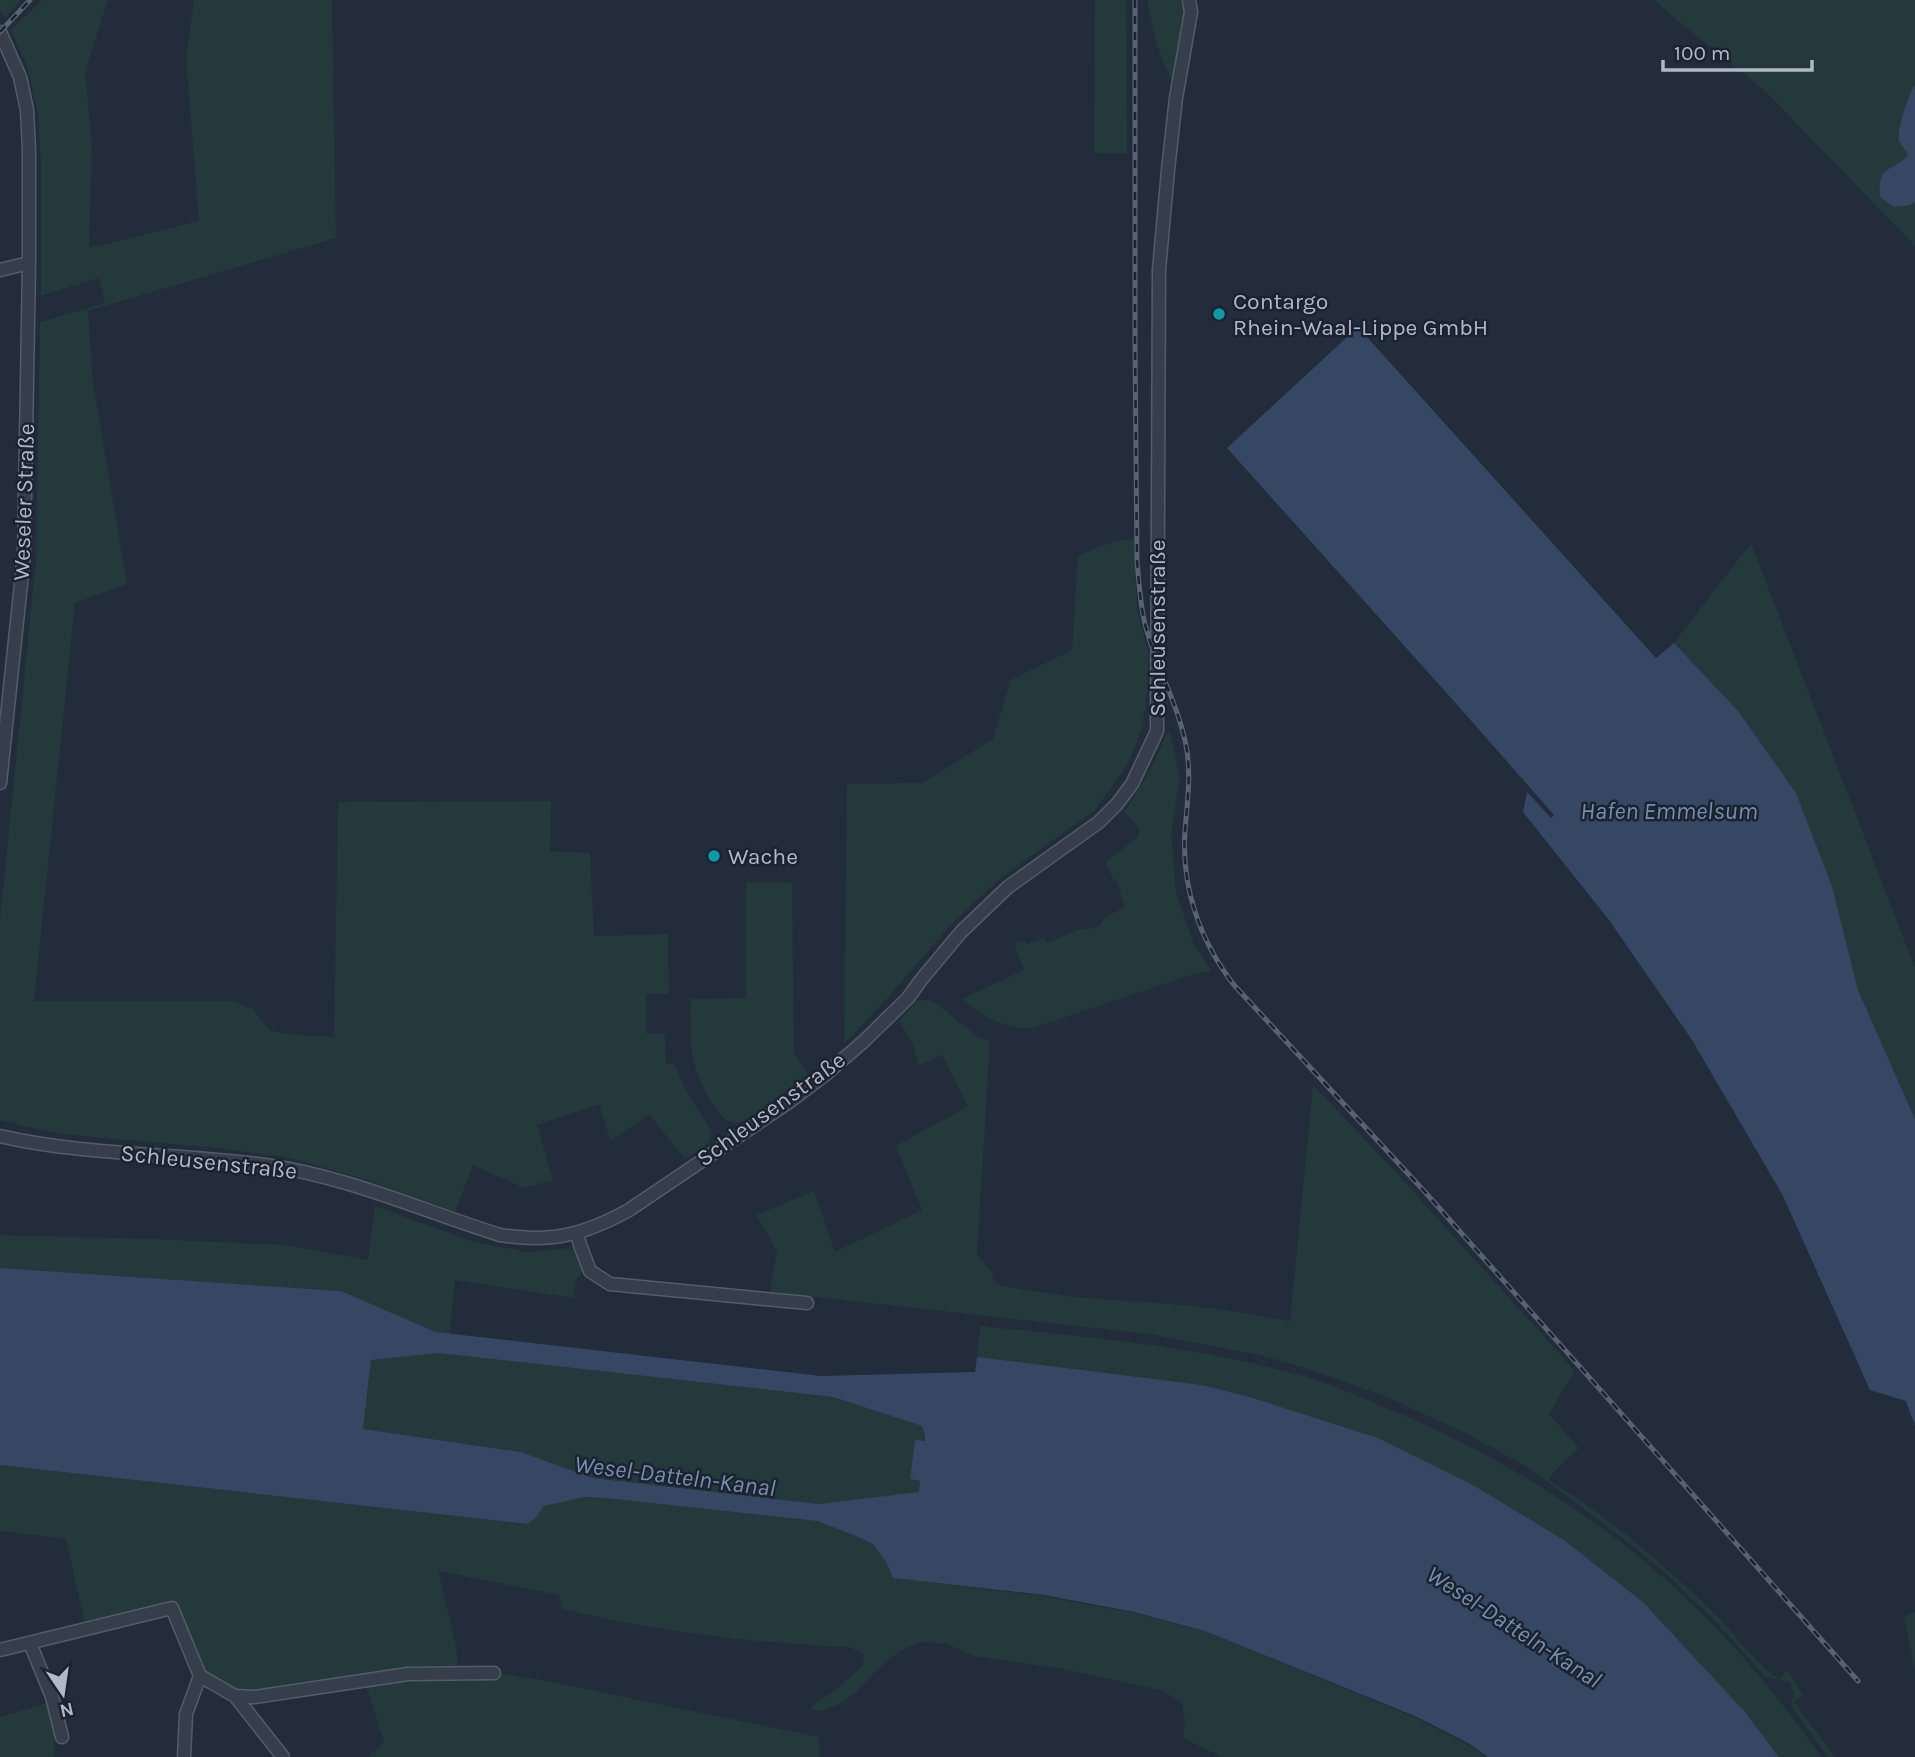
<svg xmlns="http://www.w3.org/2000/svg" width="1915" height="1757" viewBox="0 0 1915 1757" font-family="Karla,sans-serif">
	<rect width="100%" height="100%" fill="#222c3b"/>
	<path fill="#24393c" d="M0,0H21L5,18L0,10Z
		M42,0H108L85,72L92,145L89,248L199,221L186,59L194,0H332L336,238L88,311L93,383L127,584L75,603L34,1001H231L253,1009L269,1030L286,1034L334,1037L338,802L551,801L550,851L590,853L594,936L668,934L669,994H646V1034H665L666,1064H675L685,1089L709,1127L711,1136L709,1143L685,1159L649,1114L611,1141L599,1104L537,1125L553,1180L524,1188L473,1165L455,1212L371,1181L290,1158L225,1149L72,1135L49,1132L0,1120V920L36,559L40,322L105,303L99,278L41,296V164L38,113L27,66L11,30Z
		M1095,0H1126L1127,154L1094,153Z
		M1147,0H1185L1186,12L1175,71L1172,80C1158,55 1152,28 1147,0Z
		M1654,0H1915V246L1764,90L1672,16Z
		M1134,539L1137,610L1149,654L1147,694L1143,723L1134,750L1124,770L1095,810L1002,877L970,906L948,928L891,994L845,1043L844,1042L847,784L922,783L993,739L1011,680L1072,650L1078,555L1115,541Z
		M1751,543L1915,968V1119L1858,990L1832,886L1796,793L1739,712L1674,643Z
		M1169,729L1180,777L1171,833L1176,892L1193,942L1211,971L1197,973L1033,1028C1001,1029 987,1017 962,999L1024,970L1014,943L1024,940L1027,944L1045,938L1047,943L1083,928L1087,930L1101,924L1103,919L1125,907L1117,882L1112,877L1106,862L1138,837L1139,828L1124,812C1143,786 1156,758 1169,729Z
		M746,882L792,883L794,1053L808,1074L805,1078L744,1121C738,1123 734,1124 728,1121C713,1113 694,1071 692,1054C689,1036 691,1017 691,999L746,998Z
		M928,1000L937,1004L977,1036L990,1041L977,1254L992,1272L994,1282L1002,1286L1074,1297L1159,1303L1220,1309L1290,1321L1313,1085L1394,1170L1575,1371L1549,1414L1579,1448L1554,1472L1549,1480C1609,1517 1661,1562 1711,1610C1734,1632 1752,1661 1779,1679L1787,1670L1803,1695L1794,1702L1835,1757H1828L1791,1706L1794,1692L1789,1682L1766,1677L1715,1621L1663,1571L1625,1540L1529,1468L1465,1433L1389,1398L1309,1369L1259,1355L1149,1334L770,1292L777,1251L756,1215L814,1191L835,1252L922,1210L896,1146L968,1106L942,1055L919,1066L912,1041L899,1021L917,1001Z
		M375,1206L471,1241L527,1252L569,1248L576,1252L584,1270L576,1280L573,1298L455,1280L450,1334L436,1332L341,1291L0,1268V1235L152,1239L285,1245L368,1260Z
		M980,1326C1089,1337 1197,1346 1303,1376C1330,1384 1356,1395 1382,1406C1504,1456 1619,1528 1711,1623C1752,1664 1787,1710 1822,1757H1779L1745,1712L1643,1602L1564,1540L1473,1485L1378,1438L1250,1397L1202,1385L977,1357Z
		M438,1353L833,1397L922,1426L925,1435L924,1442L915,1441L910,1479L921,1481L919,1493L819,1504L593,1478L521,1452L363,1429L371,1359Z
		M0,1465L528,1524L536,1518L544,1506L585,1497L605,1498L817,1521L856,1536L873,1544L886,1562L893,1578L1043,1596L1134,1613L1205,1631L1416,1718L1467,1744L1486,1757H1222L1183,1738L1185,1721L1182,1703L1164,1691L1063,1669L974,1656L947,1644L921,1642L898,1652L877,1670L854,1694L838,1705L822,1711L810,1709L819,1700L832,1693L862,1666L864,1655L850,1647C753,1643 657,1632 563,1609L559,1595L438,1571L456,1645L458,1668L257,1692H239L204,1672L176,1604L85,1625L66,1539L0,1531Z
		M1915,1612V1673L1904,1617Z
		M494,1673L537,1679L819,1737V1757H367L384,1743L366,1685L408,1679Z
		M51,1702L55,1715L54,1757H0V1717Z"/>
	<path fill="#354763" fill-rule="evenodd" d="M1915,85V202L1910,205L1894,207L1880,197C1878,166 1888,173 1908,156C1906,150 1902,146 1899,141C1896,132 1909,92 1915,85Z
		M1358,327L1656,658L1674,643L1739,712L1796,793L1832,886L1858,990L1915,1119V1426L1906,1401L1870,1390L1783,1196L1692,1040L1609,920L1523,812L1527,792L1551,818L1554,815L1460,708L1227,448Z
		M0,1268L341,1291L436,1332L821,1376L975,1372L977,1357L1202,1385L1250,1397L1378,1438L1473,1485L1564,1540L1643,1602L1745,1712L1779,1757H1488L1468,1743L1417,1717L1205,1631L1134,1612L1044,1595L893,1578L886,1562L873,1544L856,1536L817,1521L605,1498L585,1497L544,1506L536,1518L528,1524L0,1465ZM438,1353L833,1397L922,1426L925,1435V1441L915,1440L910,1479L920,1481L919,1492L819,1504L593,1478L521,1452L363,1429L371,1360Z"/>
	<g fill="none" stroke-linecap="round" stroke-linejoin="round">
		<defs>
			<path id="minor" d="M0,32L20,77L27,110L29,150V263L24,555L0,783
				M0,270L29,263
				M0,1136C87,1156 177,1153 265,1165C346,1176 423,1211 500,1235C551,1243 584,1235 629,1210L789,1102L826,1074L863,1042L908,998L921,980L961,932L1008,887L1099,822L1117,804L1132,784L1157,731L1159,270L1168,170L1176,98L1191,12L1189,0
				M577,1233L580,1245L590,1271L610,1284L807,1303
				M30,1643L52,1697L62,1737
				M0,1650L172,1608L200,1676L235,1696L254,1697L408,1674L494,1673
				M235,1696L283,1757
				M184,1757L186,1714L200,1676"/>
		</defs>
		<use href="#minor" stroke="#545c69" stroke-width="15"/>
		<use href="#minor" stroke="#363e4b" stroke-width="12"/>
		<defs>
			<path id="rail" d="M1135,0V344L1137,561C1139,582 1140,604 1145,624C1156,668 1180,707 1187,751C1191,778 1187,804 1185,831C1181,887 1200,941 1234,985L1425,1192L1858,1681
				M0,32L30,0"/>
		</defs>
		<use href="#rail" stroke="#586272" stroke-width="5"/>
		<use href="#rail" stroke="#1b2330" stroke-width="2.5" stroke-dasharray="8" stroke-linecap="butt"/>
	</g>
	<g fill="#0f9aa8" stroke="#1b2330" stroke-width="2.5">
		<circle cx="1219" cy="314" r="7"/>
		<circle cx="714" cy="856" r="7"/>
	</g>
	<g text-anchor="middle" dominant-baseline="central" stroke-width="5" stroke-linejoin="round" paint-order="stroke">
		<g font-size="23" fill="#b1b9c7" stroke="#1b2330" text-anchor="start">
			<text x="1233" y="301">Contargo<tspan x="1233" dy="26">Rhein-Waal-Lippe GmbH</tspan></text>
			<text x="728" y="856">Wache</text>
		</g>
		<g font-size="23" fill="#b1b9c7" stroke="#1b2330">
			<text transform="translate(24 502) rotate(-88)">Weseler Straße</text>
			<text transform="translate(1157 628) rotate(-90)">Schleusenstraße</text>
			<text transform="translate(771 1109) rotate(-36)">Schleusenstraße</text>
			<text transform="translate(209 1162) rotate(6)">Schleusenstraße</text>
		</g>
		<g font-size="24" font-style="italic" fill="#788eb0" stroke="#1b2330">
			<text x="1669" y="811">Hafen Emmelsum</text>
			<text transform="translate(675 1476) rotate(7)">Wesel-Datteln-Kanal</text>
			<text transform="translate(1514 1627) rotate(33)">Wesel-Datteln-Kanal</text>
		</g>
	</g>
	<g transform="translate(63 1694) rotate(167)" stroke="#1b2330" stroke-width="5" paint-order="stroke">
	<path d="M0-5L12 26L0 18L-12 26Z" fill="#b1b9c7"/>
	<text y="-10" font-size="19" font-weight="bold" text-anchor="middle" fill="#b1b9c7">N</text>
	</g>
	<path d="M1663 60v10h149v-10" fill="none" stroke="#b1b9c7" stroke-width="3.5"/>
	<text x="1674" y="60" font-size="21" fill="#b1b9c7" stroke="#1b2330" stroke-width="5" paint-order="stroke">100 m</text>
</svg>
